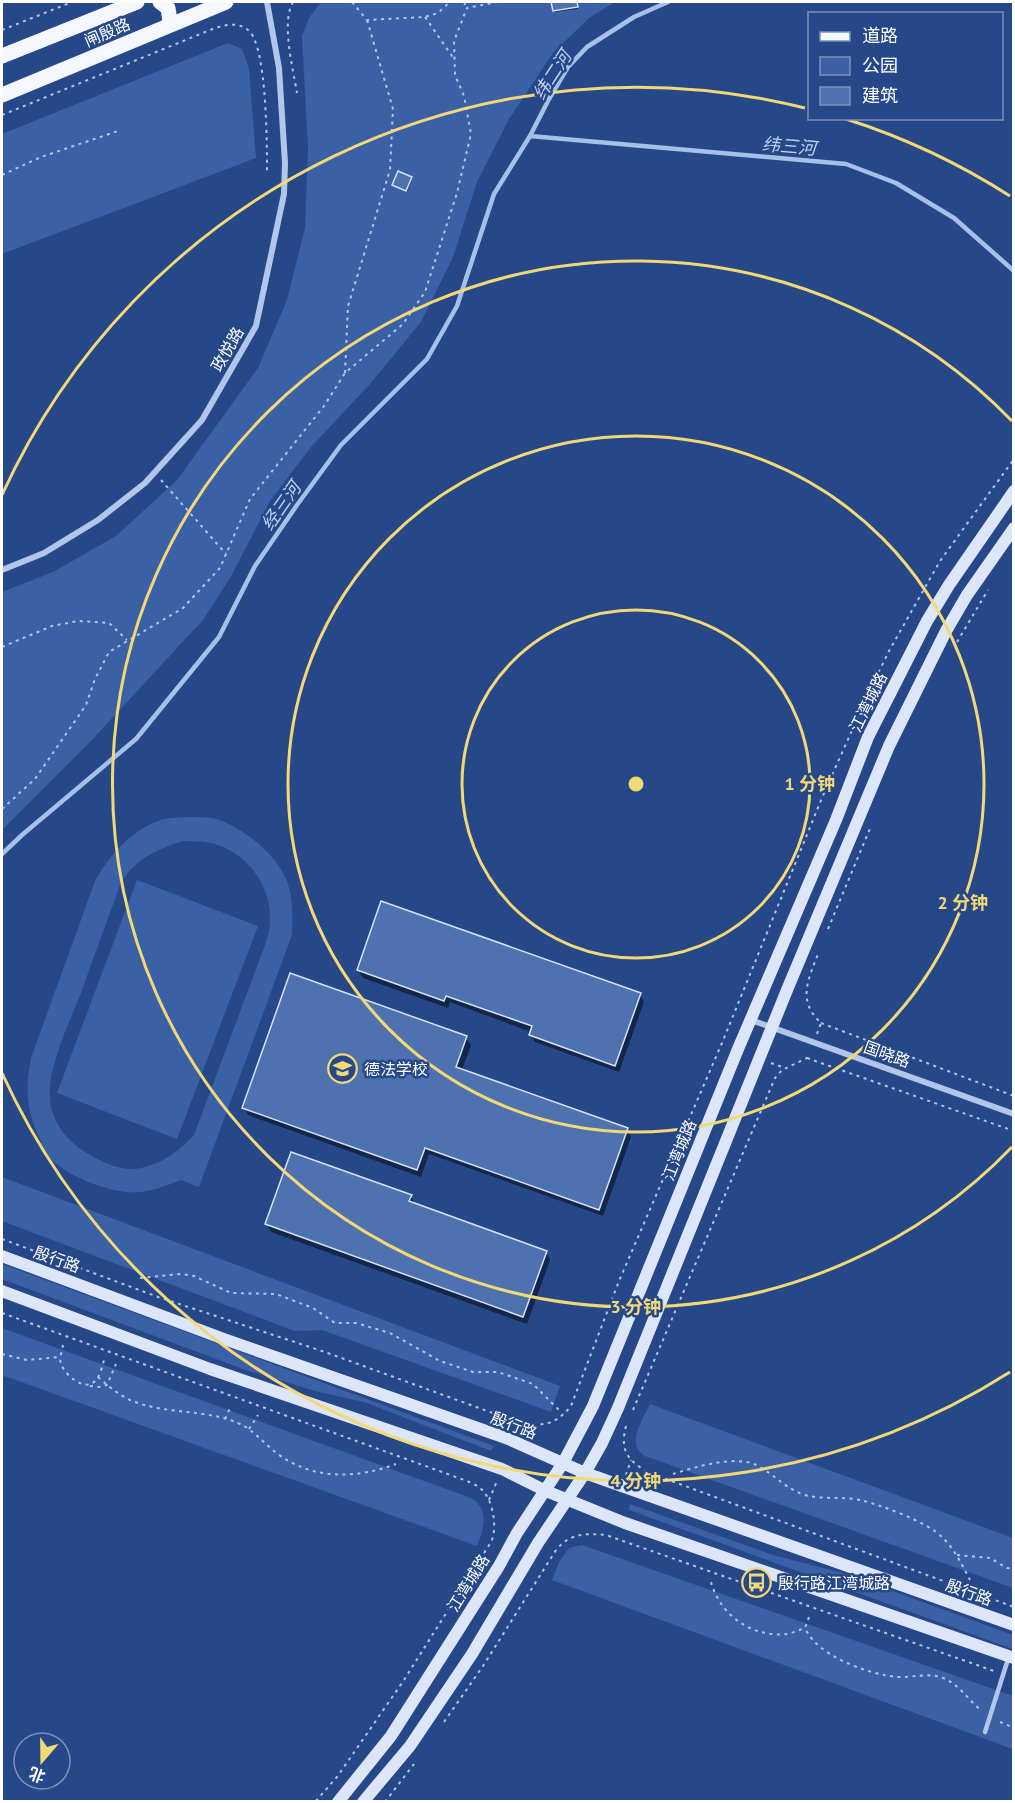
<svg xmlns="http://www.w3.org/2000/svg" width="1015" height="1803" viewBox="0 0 1015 1803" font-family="'PT Sans','Noto Sans SC',sans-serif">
	<rect width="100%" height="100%" fill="#264889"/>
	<path fill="#3a61a5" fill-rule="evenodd" d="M321,2H615L589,18L553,53L509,119L477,182L453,257L421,322L370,384L311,447L270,501L230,578L203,620L90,742L2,830V592L53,572L116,536L177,480L258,368L287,300L305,228L308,148L302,36L309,18Z
		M228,43L242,49L249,69L256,158L2,254V134Z
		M190,817C197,817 206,817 213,818C241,825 279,856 288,884C293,900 293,918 292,935L199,1187L181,1180C168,1185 155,1190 141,1192C114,1195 66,1177 48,1156C44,1152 42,1144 40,1139C26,1112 25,1087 31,1058L95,881C110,855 131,830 161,820C169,817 180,818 190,817ZM182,841C190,841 198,841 206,842C244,848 272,884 270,922C270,930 267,938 265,945L194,1135C175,1156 143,1177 114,1166C86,1156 57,1137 51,1106C44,1074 69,1023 81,993C94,956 108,919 121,882C138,857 155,851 182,841Z
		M137,880L258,926L177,1139L57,1093Z
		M2,1177L560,1386L551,1412L322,1330L295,1331L2,1221Z
		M2,1264L494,1446L491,1451L364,1402L315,1391L243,1369L2,1279Z
		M2,1328L471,1498C490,1510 484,1528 477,1546L2,1375Z
		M650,1404L1013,1538V1588L645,1456C625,1445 643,1419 650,1404Z
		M630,1504L773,1555L843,1573L1013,1635V1649L629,1510Z
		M582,1545L1013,1696V1749L552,1580L559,1562L569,1548Z"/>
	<path fill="#0007" d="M553,2H577L578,9L555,12Z
		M411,178L412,180L407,192L394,185Z
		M358,970L640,995L644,1002L619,1072L535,1042L530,1035L531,1032L450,1002L448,1008L363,978Z
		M466,1038L471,1045L462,1070L627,1130L631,1137L603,1216L429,1154L421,1177L248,1115L244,1107Z
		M411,1196L415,1204L546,1252L550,1260L527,1324L271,1232L267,1224Z"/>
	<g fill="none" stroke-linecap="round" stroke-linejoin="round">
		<path stroke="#a7c0ea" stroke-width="4.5" d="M530,136L846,164L896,183L954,218L1014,271
			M2,854L22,835L136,739L219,637L255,566L297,505L341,445L427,359L457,306L494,194L530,136L549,99L568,67L587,47L634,17L668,2"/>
	</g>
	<path fill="#4e71b0" stroke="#d6e2f7" stroke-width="1.5" d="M551,2H577L578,7L553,11Z
		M398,171L412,177L406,191L392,185Z
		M381,901L641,993L615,1066L529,1035L532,1026L446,996L444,1001L357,970Z
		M290,973L467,1036L456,1067L628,1128L599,1210L425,1148L417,1170L242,1108Z
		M291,1152L412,1195L409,1201L547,1251L523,1317L265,1224Z"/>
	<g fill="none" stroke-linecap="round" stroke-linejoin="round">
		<path stroke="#b2c6e9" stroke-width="2" stroke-dasharray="3 4.5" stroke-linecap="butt" d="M293,2C281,22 293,69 297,93
			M352,2L367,20L425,17L438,13L450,2
			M464,2L467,8
			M425,17L454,59
			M2,30L72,2
			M2,115L215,28C227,24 241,22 250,32C267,51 267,146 267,174
			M2,175L41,157L121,130
			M345,373L348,306L390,170L393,109L367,20
			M161,480L226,554
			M957,642L988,590
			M2,647L52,626L78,621L109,623L127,640
			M2,809L35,779L86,705L95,679L109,652L183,608L220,568L250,499L324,406L345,373L403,324L425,292L457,193L471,134L464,96L455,75L454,41L467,8L497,2
			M828,929L871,826
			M821,1023L1014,1096
			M817,1034L821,1023C797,1001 808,980 818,954
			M807,1058L1014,1131
			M771,1063L785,1068
			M2,1239L158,1297L325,1352L512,1420C539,1426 552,1429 571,1406L619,1281L722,1043L824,793L871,688L889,651L940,561L1014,459
			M140,1278L181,1274L194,1276L231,1293L276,1294L313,1308L335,1323H356L390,1333L440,1361L473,1372H498L533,1384L559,1410
			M2,1313L467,1481C471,1483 477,1485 480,1488C493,1498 498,1528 491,1542L404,1680L337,1777L315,1802
			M63,1345C62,1351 59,1358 61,1364C65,1375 84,1391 94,1382C100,1377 102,1367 104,1360
			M2,1354L27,1360L60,1357
			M98,1377C107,1385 116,1393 128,1399C160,1414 197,1409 230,1420C253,1427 260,1441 278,1454C313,1480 356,1479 396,1464
			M90,1386L99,1387L107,1385L116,1364
			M633,1410L775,1078L782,1070L807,1058L809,1053
			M225,1419L231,1406
			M626,1426C620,1451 627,1459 647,1472L1014,1607
			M249,1429L258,1415
			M673,1474C695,1467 737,1454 758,1466C775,1475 786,1489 805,1495C822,1500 842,1496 860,1500C881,1505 928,1522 943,1538C955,1550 962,1565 970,1580
			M626,1475L631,1460
			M489,1500L497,1481
			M957,1555L990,1558L1007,1568L1014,1569
			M711,1582C720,1615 752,1638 787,1634C793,1633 799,1630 805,1628
			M809,1617L805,1628C817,1656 868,1674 897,1677C913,1678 927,1672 943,1678C959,1684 969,1701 982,1711
			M444,1722L483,1666L556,1550C570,1533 586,1533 606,1535L994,1671
			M1000,1722L1014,1728
			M385,1802L414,1764"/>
		<path stroke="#b2c6e9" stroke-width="4.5" d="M985,1732L1009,1656"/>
		<path stroke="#b2c6e9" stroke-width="6" d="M2,570L44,553L98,520L145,483L202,420L256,326L284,194L285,163L279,68L267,2
			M751,1020L1014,1114"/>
		<path stroke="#dde6f8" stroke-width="12" d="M2,1256L224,1339L506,1438L585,1473L1014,1625
			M2,1291L210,1369L502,1469L546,1491L625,1523L1014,1658
			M338,1802L391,1736L499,1566L517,1533L563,1463L593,1406L738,1049L836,820L868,737L927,621L949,585L1014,491
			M363,1802L410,1746L472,1654L538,1543L585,1473L602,1443L618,1408L787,990L889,746L946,631L967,595L1014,528"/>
		<path stroke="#f5f8fe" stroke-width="15" d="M160,2L168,8L170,21L167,26
			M2,56L137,2
			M2,95L226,2"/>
	</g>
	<g fill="none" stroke="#f2d977" stroke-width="3">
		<circle cx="636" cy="784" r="174"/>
		<circle cx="636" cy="784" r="348"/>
		<path d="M1012 1147A523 523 0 1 1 1012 421"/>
		<path d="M1010 1372A697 697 0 0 1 2 1073M2 495A697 697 0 0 1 805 108M846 119A697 697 0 0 1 1010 196"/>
	</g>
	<defs>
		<symbol id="school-ring" viewBox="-11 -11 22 22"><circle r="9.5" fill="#264889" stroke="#f2d977" stroke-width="1.5"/><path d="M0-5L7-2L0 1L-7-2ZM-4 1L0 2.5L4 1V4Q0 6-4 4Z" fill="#f2d977"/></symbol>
		<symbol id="bus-ring" viewBox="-11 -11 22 22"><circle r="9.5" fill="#264889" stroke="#f2d977" stroke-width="1.5"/><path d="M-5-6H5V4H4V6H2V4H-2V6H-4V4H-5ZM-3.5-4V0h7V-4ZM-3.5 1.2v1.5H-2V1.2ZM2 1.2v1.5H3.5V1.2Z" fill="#f2d977"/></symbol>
	</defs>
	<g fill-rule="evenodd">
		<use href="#school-ring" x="326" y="1052" width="33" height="33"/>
		<use href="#bus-ring" x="740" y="1566" width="33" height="33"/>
	</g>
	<g text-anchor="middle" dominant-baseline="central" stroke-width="5" stroke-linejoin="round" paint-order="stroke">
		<g font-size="16" fill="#fff" stroke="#264889">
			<text transform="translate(107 32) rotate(-23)">闸殷路</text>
			<text transform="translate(227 349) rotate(-60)">政悦路</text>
			<text transform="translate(868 702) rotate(-64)">江湾城路</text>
			<text transform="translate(887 1054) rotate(20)">国晓路</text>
			<text transform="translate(679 1150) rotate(-68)">江湾城路</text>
			<text transform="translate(57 1259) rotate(20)">殷行路</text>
			<text transform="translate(514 1425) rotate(21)">殷行路</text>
			<text transform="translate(468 1583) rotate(-58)">江湾城路</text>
			<text transform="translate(969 1592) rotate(20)">殷行路</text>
		</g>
		<g font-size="16" fill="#fff" stroke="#264889" text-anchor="start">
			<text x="364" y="1069">德法学校</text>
			<text x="778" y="1583">殷行路江湾城路</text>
		</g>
		<g font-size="18" font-style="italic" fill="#bed1f0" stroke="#264889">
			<text transform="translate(552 75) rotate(-57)">纬二河</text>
			<text transform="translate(789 146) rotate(5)">纬三河</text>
			<text transform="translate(281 506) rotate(-55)">经三河</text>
		</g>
	</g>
	<circle cx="636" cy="784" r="9" fill="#f2d977" stroke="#264889" stroke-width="3"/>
	<g font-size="18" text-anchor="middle" font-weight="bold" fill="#f2d977" stroke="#264889" stroke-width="5" stroke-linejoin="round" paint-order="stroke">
		<text x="810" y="790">1 分钟</text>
		<text x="963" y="909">2 分钟</text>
		<text x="636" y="1313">3 分钟</text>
		<text x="636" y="1487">4 分钟</text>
	</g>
	<rect width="1015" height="1803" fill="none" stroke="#ffffff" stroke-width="6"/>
	<rect x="808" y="12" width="195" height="108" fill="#264889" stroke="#7d91b8" stroke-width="1.5"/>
	<rect x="820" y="32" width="30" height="9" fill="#f5f8fe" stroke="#7d91b8" stroke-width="1.5"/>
	<text x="862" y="42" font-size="18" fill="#ffffff">道路</text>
	<rect x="820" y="57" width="30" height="18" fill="#3a61a5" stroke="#7d91b8" stroke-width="1.5"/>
	<text x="862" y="72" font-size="18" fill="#ffffff">公园</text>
	<rect x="820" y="87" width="30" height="18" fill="#4e71b0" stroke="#7d91b8" stroke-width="1.5"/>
	<text x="862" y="102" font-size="18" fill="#ffffff">建筑</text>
	<g transform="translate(42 1761) rotate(200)"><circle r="28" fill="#264889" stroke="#7d91b8" stroke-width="1.5"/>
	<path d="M0-4.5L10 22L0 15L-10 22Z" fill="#f2d977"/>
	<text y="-9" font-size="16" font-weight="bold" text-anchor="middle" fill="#ffffff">北</text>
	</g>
</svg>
